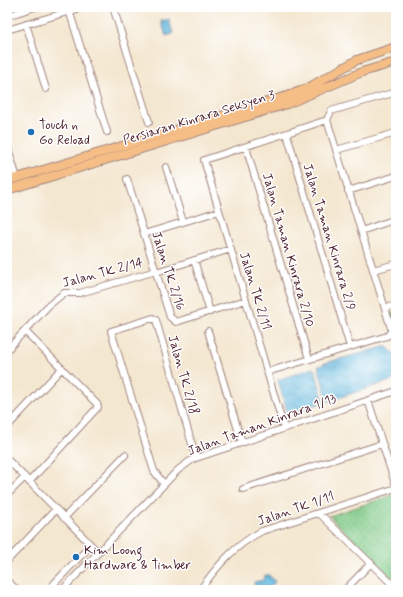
<svg xmlns="http://www.w3.org/2000/svg" width="403" height="597" viewBox="0 0 403 597" font-family="Mynerve,sans-serif">
	<defs>
		<pattern id="park-dots" width="8" height="8" patternUnits="userSpaceOnUse"><rect width="8" height="8" fill="#80ca87"/><path d="M2 2h.1M6 6h.1" fill="none" stroke="#70ad75" stroke-width="1.8" stroke-linecap="round"/></pattern>
		<pattern id="water-waves" width="16" height="10" patternUnits="userSpaceOnUse"><rect width="16" height="10" fill="#61b7dd"/><path d="M0 5q4-4 8 0t8 0" fill="none" stroke="#5294b3"/></pattern>
	</defs>
	<rect width="100%" height="100%" fill="#fff"/>
	<filter id="ink" filterUnits="userSpaceOnUse"><feTurbulence type="fractalNoise" baseFrequency=".025" numOctaves="2"/><feDisplacementMap in="SourceGraphic" scale="8" xChannelSelector="R" yChannelSelector="G"/><feConvolveMatrix kernelMatrix="1 2 1 2 8 2 1 2 1" color-interpolation-filters="sRGB"/></filter>
	<filter id="wash" filterUnits="userSpaceOnUse"><feTurbulence type="fractalNoise" baseFrequency=".012" numOctaves="4" result="noise"/><feDisplacementMap in="SourceGraphic" scale="16" xChannelSelector="R" yChannelSelector="G"/><feGaussianBlur stdDeviation="0.9" result="paint"/><feColorMatrix in="noise" values="0 0 0 0 0 0 0 0 0 0 0 0 0 0 0 0 0 1.4 0 .05"/><feComposite in="paint" operator="in"/></filter>
	<g filter="url(#wash)">
		<rect width="100%" height="100%" fill="#f4e7d0"/>
		<path fill="url(#park-dots)" stroke="#657459" d="M396,309V332L391,315Z
			M396,494V582L329,516Z"/>
		<path fill="url(#water-waves)" stroke="#566b84" d="M169,19L173,34L166,36L161,21Z
			M384,347H387L396,355V379L332,400L329,401L327,398L318,367L325,363Z
			M312,368L315,370L324,402L289,413L287,412L278,380Z
			M265,575H269L275,582L267,590H264L260,587L258,590H255L254,582L263,580Z"/>
	</g>
	<g filter="url(#ink)">
		<g fill="none" stroke-linecap="round" stroke-linejoin="round">
			<defs>
				<path id="minor" d="M68,7L107,132
					M113,7L149,122
					M7,16L35,7
					M26,24L46,89
					M7,30L84,7
					M327,120L331,111L396,92
					M287,134L350,347
					M7,145L17,178
					M246,147L309,359
					M336,150L396,133
					M166,167L183,222
					M127,179L170,317L176,322L246,300
					M348,191L396,176
					M361,231L396,219
					M144,234L219,211
					M194,260L210,312
					M373,270L396,264
					M156,272L231,249
					M385,308L396,305
					M25,331L97,404L98,407L29,482
					M208,331L242,443
					M7,350L48,306L64,293H80L156,271
					M267,372L387,336L391,332V328L327,120
					M368,400L396,486
					M7,427L62,368
					M284,428L204,160L327,120
					M7,459L98,552
					M164,484L154,471L111,331L153,318L156,320L196,458
					M243,489L382,444
					M7,495L25,477
					M319,513L396,588
					M64,518L125,455
					M7,561L56,509
					M7,581L17,590
					M48,590L91,545
					M62,590L178,470L193,459L396,391
					M200,590C217,566 235,545 262,531L396,488
					M345,590L371,563"/>
				<path id="major" d="M7,181L287,96L306,89L357,60L396,47
					M7,190L287,104L362,72L396,62"/>
			</defs>
			<use href="#minor" stroke="#9f837e" stroke-width="8"/>
			<use href="#major" stroke="#9f837e" stroke-width="10"/>
			<use href="#minor" stroke="#fff" stroke-width="6"/>
			<use href="#major" stroke="#f6be87" stroke-width="8"/>
		</g>
	</g>
	<g fill="#1f6fb2" stroke="#fff" stroke-width="1.5">
		<circle cx="31" cy="132" r="4"/>
		<circle cx="76" cy="557" r="4"/>
	</g>
	<g text-anchor="middle" dominant-baseline="central" stroke-width="3" stroke-linejoin="round" paint-order="stroke">
		<g font-size="13" fill="#4a1f2b" stroke="#fff">
			<text transform="translate(199 118) rotate(-17)">Persiaran Kinrara Seksyen 3</text>
			<text transform="translate(329 237) rotate(73)">Jalan Taman Kinrara 2/9</text>
			<text transform="translate(288 250) rotate(74)">Jalan Taman Kinrara 2/10</text>
			<text transform="translate(168 271) rotate(72)">Jalan TK 2/16</text>
			<text transform="translate(103 273) rotate(-15)">Jalan TK 2/14</text>
			<text transform="translate(255 291) rotate(73)">Jalan TK 2/11</text>
			<text transform="translate(183 375) rotate(74)">Jalan TK 2/18</text>
			<text transform="translate(262 425) rotate(-20)">Jalan Taman Kinrara 1/13</text>
			<text transform="translate(296 509) rotate(-19)">Jalan TK 1/11</text>
		</g>
		<g font-size="13" fill="#4a1f2b" stroke="#fff" text-anchor="start">
			<text x="39" y="125">Touch n<tspan x="39" dy="15">Go Reload</tspan></text>
			<text x="84" y="550">Kim Loong<tspan x="84" dy="15">Hardware &amp; Timber</tspan></text>
		</g>
	</g>
	<rect width="403" height="597" fill="none" stroke="#fff" stroke-width="24"/>
</svg>
